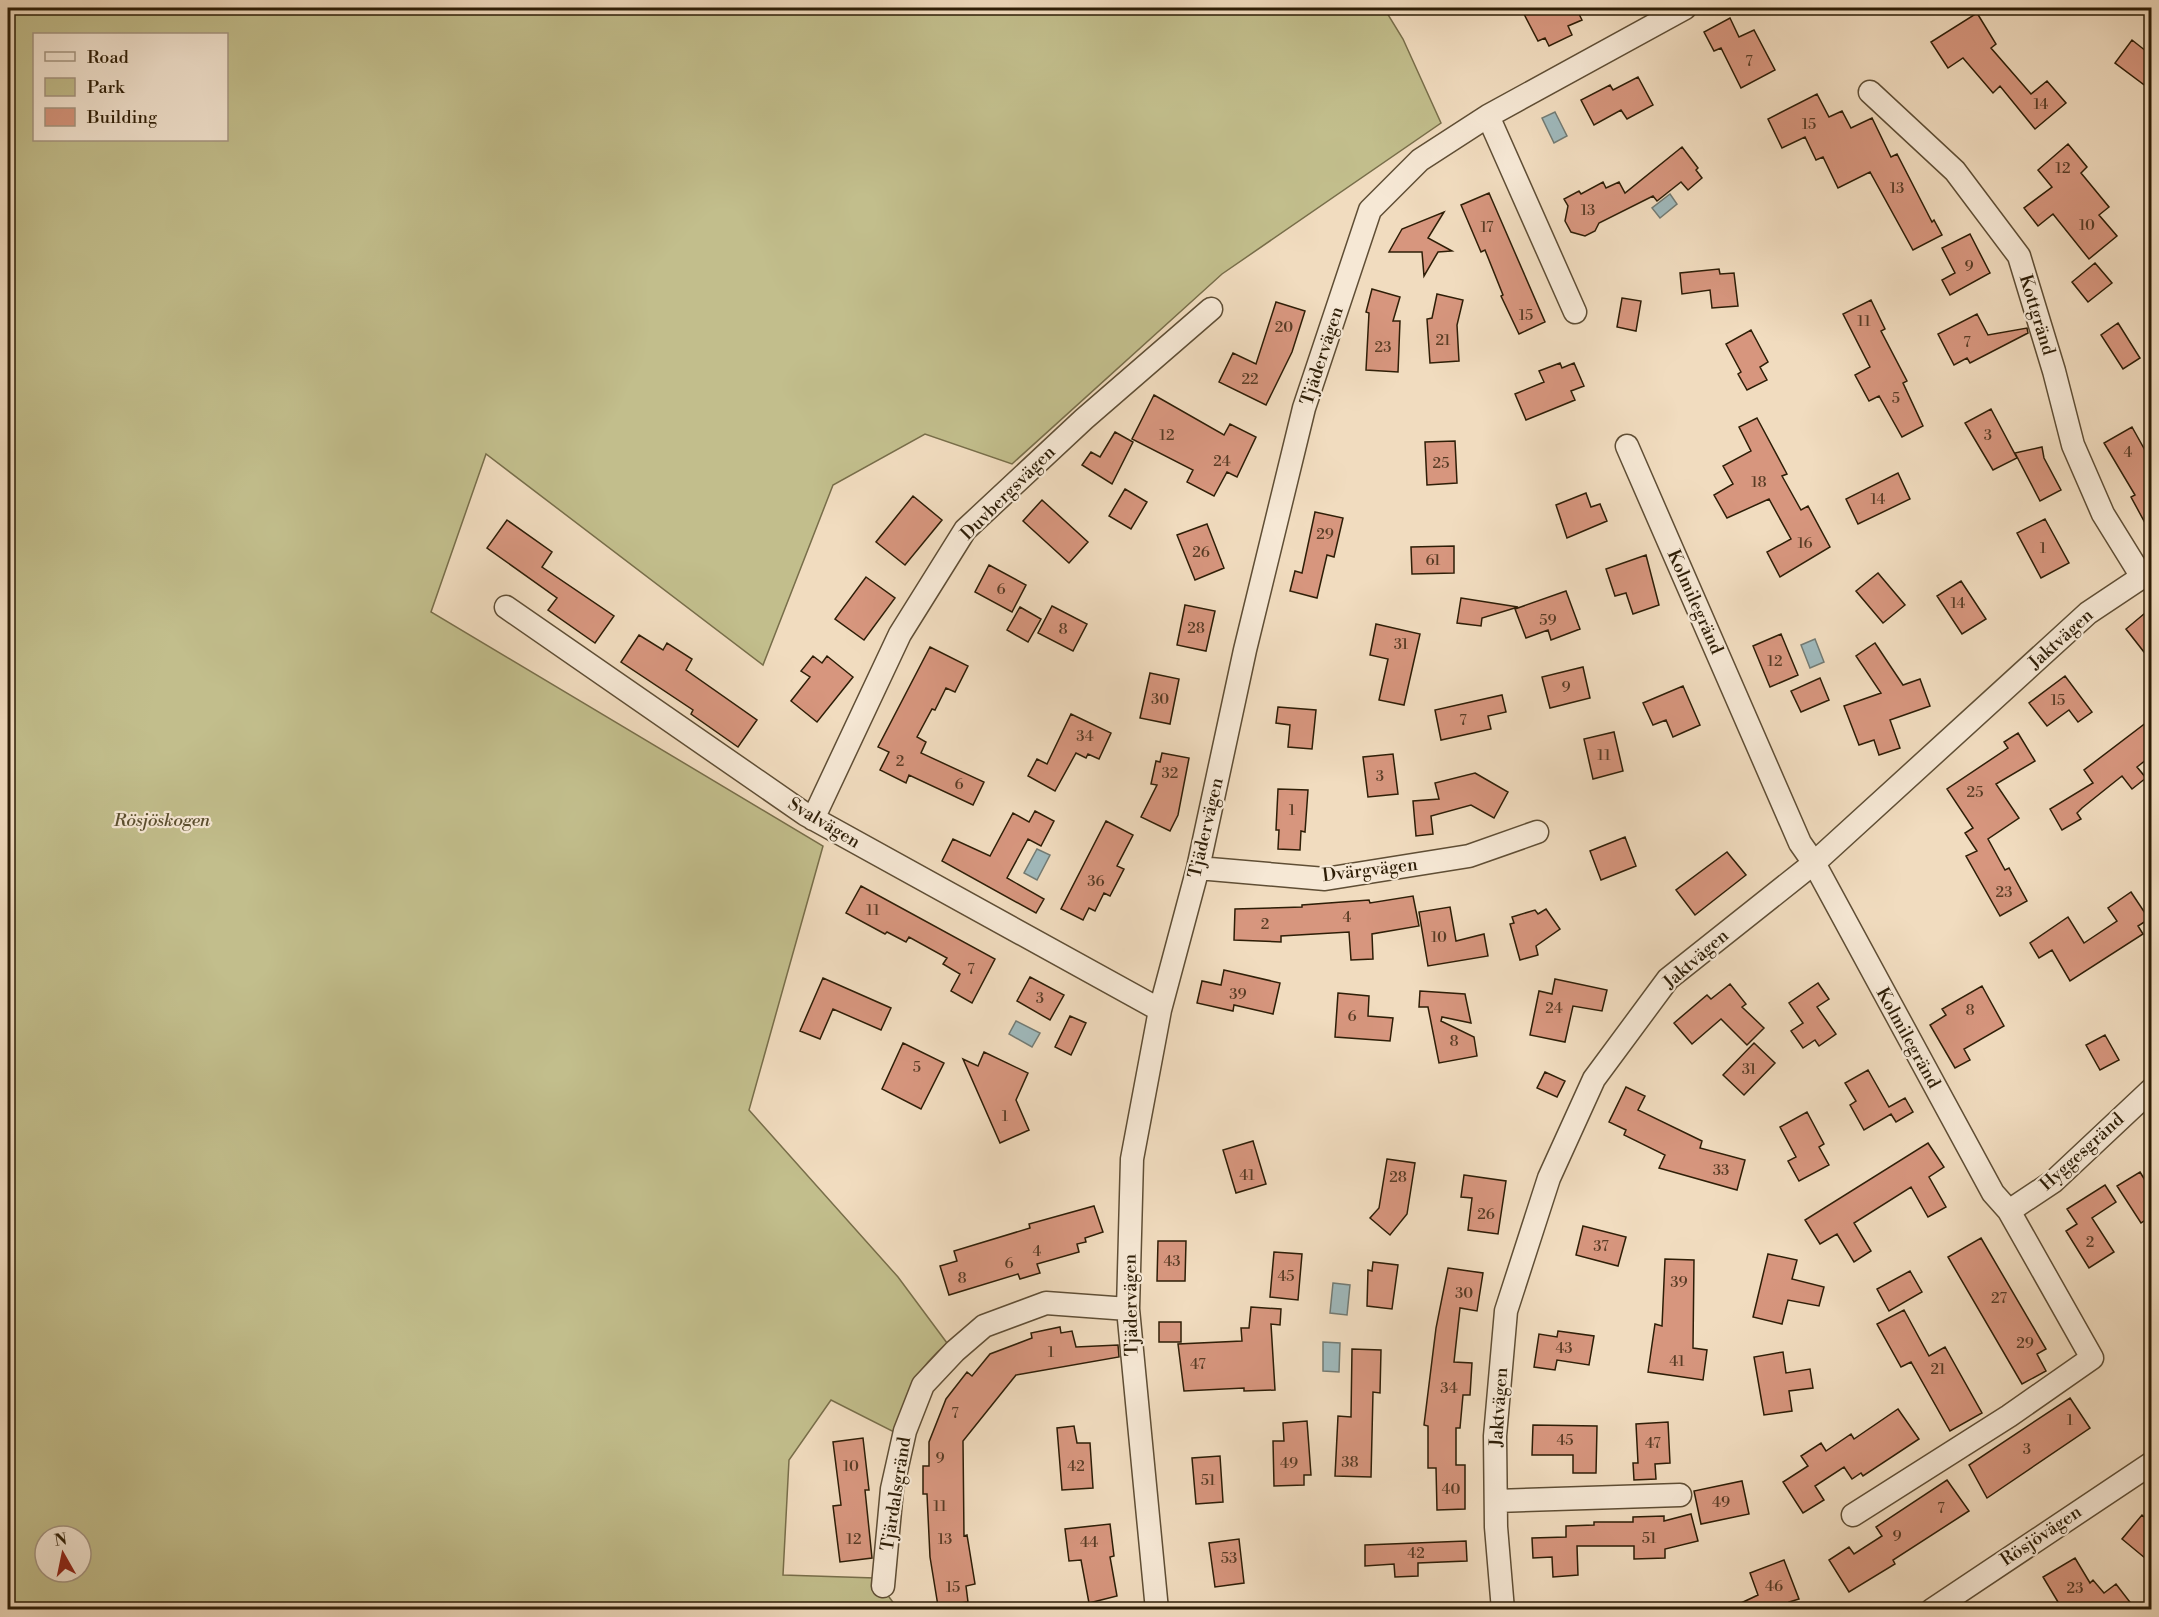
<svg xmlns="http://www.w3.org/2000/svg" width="2159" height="1617" viewBox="0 0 2159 1617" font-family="'Libre Bodoni',serif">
	<rect width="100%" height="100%" fill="#f1dcbf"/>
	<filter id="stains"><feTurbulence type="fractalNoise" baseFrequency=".00333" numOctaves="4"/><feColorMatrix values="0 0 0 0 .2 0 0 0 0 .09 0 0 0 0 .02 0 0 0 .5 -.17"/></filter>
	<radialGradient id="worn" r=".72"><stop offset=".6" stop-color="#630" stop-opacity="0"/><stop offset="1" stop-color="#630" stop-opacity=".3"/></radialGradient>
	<path fill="#c2be8c" stroke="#786e4a" stroke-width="1.5" fill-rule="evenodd" d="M8,8H1384L1403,39L1441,123L1222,274L1012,464L925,434L833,485L763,665L486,454L431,612L823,846L749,1110L898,1277L947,1343C913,1373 908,1391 894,1432L831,1400L789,1460L783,1575L875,1578L898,1609L8,1610ZM34,34H226V140H34ZM45,1536H81V1572H45Z"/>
	<path fill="#9fb9bc" stroke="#727b74" stroke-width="1.5" d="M1555,112L1567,136L1554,143L1542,118Z
		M1670,194L1677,204L1660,218L1652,208Z
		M1815,639L1824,662L1810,668L1801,645Z
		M1037,849L1050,855L1037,880L1024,873Z
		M1016,1021L1040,1033L1032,1047L1009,1034Z
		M1333,1283L1350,1285L1347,1315L1330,1313Z
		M1323,1342L1340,1343L1339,1372L1323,1371Z"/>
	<path fill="#d7967e" stroke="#2e1e07" stroke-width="1.5" d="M1538,8H1576L1582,20L1568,26L1572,35L1549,46L1545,38L1538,41L1524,14Z
		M1977,13L1996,44L1991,48L2031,94L2047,81L2066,103L2035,129L2000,86L1993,93L1963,58L1948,68L1931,42Z
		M1730,18L1739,37L1754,30L1775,70L1741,88L1721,48L1714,51L1704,32Z
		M2132,40L2151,55V90L2115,63Z
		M1638,77L1653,105L1627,119L1621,110L1594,125L1581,100L1610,85L1613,90Z
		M1817,94L1829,117L1842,111L1851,128L1872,118L1891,157L1897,154L1932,222L1934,220L1942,235L1913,250L1870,172L1838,188L1823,157L1816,160L1805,137L1782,148L1768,119Z
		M2068,144L2087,167L2081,173L2109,207L2099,215L2117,236L2089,259L2053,214L2038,226L2024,208L2052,187L2038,170Z
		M1682,147L1698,168L1696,170L1702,178L1688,190L1681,182L1657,201L1653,196L1599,223L1595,231L1585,236L1571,232L1565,221L1568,206L1564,199L1579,191L1581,194L1603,182L1606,188L1619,182L1625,193Z
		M1489,193L1545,322L1519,334L1501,296L1503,295L1485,250L1481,252L1461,205Z
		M1444,212L1428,238L1452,251L1438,252L1424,276L1422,252H1389L1402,229Z
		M1970,234L1990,273L1950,295L1942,280L1955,273L1942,248Z
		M2095,263L2112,283L2088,302L2072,282Z
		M1719,269L1720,274L1734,273L1738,306L1712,308L1710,290L1682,294L1680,273Z
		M1372,289L1400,297L1393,321H1400L1398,372L1366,370L1369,313L1366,312Z
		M1437,294L1463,300L1457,325L1459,361L1430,363L1427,319L1432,318Z
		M1622,298L1641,301L1636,331L1617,327Z
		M1871,300L1885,329L1881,331L1907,381L1903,383L1923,426L1902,437L1879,396L1869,401L1855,375L1870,367L1843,314Z
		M1276,302L1305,311L1292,352L1266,405L1219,382L1233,353L1256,364Z
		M1977,314L1988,335L2027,328L2028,333L1970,363L1967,358L1954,365L1938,334Z
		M2118,323L2140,358L2123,369L2101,335Z
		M1751,330L1768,362L1760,367L1767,380L1747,390L1738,374L1741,372L1726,344Z
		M1560,363L1562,368L1574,363L1584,386L1571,391L1575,400L1526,420L1515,394L1544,382L1539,371Z
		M1154,395L1224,435L1230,424L1256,437L1237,477L1227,472L1214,496L1187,482L1193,470L1132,439Z
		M1991,409L2017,458L1993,470L1965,423Z
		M1757,418L1787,474L1782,476L1801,510L1808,506L1830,547L1780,577L1767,552L1791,539L1769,499L1727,518L1714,495L1733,484L1723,466L1751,451L1739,427Z
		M2132,427L2151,461V534L2131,497L2135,495L2104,443Z
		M1115,432L1133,442L1112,484L1082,465L1091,452L1100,457Z
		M1455,441L1457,483L1427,485L1425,442Z
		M2042,447L2044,458L2061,490L2040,501L2015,453Z
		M1898,473L1910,499L1858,524L1846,499Z
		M1125,489L1147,502L1131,529L1109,516Z
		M1586,493L1591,507L1600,504L1607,521L1567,538L1556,505Z
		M913,496L942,520L905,565L876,542Z
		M1042,500L1088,542L1069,563L1023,521Z
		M1315,512L1343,518L1334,557L1327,555L1317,598L1290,591L1295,571L1302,573Z
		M2045,519L2069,563L2041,578L2017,533Z
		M507,520L552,552L542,567L614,616L595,643L548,610L557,598L487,548Z
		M1207,524L1224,568L1195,580L1177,535Z
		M1454,546V573L1412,574L1411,547Z
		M1646,555L1659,605L1633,614L1626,593L1615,596L1606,569Z
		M989,565L1026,585L1012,612L975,592Z
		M1878,573L1905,605L1883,623L1856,591Z
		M866,577L895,598L864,640L835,619Z
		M1961,581L1986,619L1962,634L1937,596Z
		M1566,591L1580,629L1551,640L1548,630L1526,638L1515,609Z
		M1461,598L1518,607L1482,618L1481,626L1457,623Z
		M1185,605L1215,611L1206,651L1177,645Z
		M1052,606L1087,624L1073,651L1038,633Z
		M1020,607L1041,619L1028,642L1007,630Z
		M2151,608V661L2126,629Z
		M1376,624L1420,634L1404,705L1379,700L1388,659L1370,655Z
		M1781,634L1798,675L1770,687L1753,646Z
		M639,635L663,650L667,643L692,659L686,670L757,720L738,747L691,714L693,710L621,662Z
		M1875,643L1903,685L1920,679L1930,706L1890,720L1900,748L1879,755L1874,740L1859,745L1844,706L1881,693L1856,656Z
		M930,647L968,666L955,692L946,688L935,710L932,709L917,737L926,742L921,753L984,782L973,805L909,775L906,783L880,770L889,752L878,747Z
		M813,656L822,663L827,656L853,677L817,722L791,701L810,677L801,671Z
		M1583,667L1590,698L1550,708L1542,677Z
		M1150,673L1179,679L1170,724L1140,718Z
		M2065,676L2092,712L2078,722L2069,710L2047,726L2029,703Z
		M1820,678L1829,700L1801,712L1791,691Z
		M1683,686L1700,725L1673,737L1666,720L1653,725L1643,703Z
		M1502,695L1506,712L1488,716L1491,729L1441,740L1435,710Z
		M1278,707L1316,710L1312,749L1288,747L1290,725L1276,723Z
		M1071,714L1111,733L1099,759L1088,754L1086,758L1076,753L1055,791L1028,776L1037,759L1047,764Z
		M2151,719V756L2137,767L2146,778L2132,789L2122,776L2082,808L2077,813L2081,819L2062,830L2050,809L2093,783L2084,770Z
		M1614,732L1623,771L1593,779L1584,739Z
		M2018,733L2035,761L1996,784L2019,818L1988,839L2005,870L2009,868L2027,901L2000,916L1966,856L1977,851L1965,833L1973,828L1947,789L2008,748L2004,742Z
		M1162,753L1189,758L1178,815L1170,831L1141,817L1157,785L1151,784L1156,761L1160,762Z
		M1393,754L1398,794L1368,797L1363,757Z
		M1475,773L1508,792L1494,818L1471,805L1431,816L1433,834L1416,836L1413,801L1439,799L1435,783Z
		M1278,789L1308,790L1305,832L1301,831L1300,850L1278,849L1279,830H1276Z
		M1035,811L1054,821L1041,846L1028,839L1007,878L1044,899L1036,913L942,861L953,839L990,856L1013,813L1029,822Z
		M1106,821L1133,835L1117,866L1124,869L1110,896L1104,893L1095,911L1089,908L1083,920L1061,909Z
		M1625,837L1636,866L1601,880L1590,851Z
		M1727,852L1746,875L1695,915L1676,890Z
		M861,886L995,959L972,1003L951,991L960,974L943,964L947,958L909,937L906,942L887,932L885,934L846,913Z
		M2131,892L2149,919L2138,926L2143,934L2070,981L2052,950L2039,958L2030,943L2068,917L2084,943L2117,921L2108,908Z
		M1413,896L1419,926L1372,934L1373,959L1351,960L1349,932L1281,936V942L1234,940L1235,909L1302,907V905L1369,900L1370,903Z
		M1450,907L1456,941L1484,934L1488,956L1428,966L1419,912Z
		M1546,909L1560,929L1536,946L1538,955L1520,960L1510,924L1514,923L1512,917L1535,910L1538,914Z
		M1224,970L1280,983L1273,1014L1234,1005L1233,1011L1197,1003L1202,981L1221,985Z
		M1030,977L1064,995L1050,1020L1017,1001Z
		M823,978L891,1008L881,1030L833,1009L820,1039L800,1031Z
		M1555,979L1607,990L1602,1011L1573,1006L1565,1042L1530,1035L1539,991L1552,994Z
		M1818,983L1829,999L1817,1007L1836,1034L1819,1046L1815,1040L1803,1048L1791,1031L1803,1023L1789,1003Z
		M1730,984L1746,1004L1742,1007L1764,1028L1747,1045L1721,1019L1692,1044L1674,1023L1707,995L1711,999Z
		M1982,986L2004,1026L1964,1049L1970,1060L1955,1068L1930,1025L1946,1015L1942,1009Z
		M1420,991L1465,994L1471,1023L1442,1017L1441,1021L1474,1037L1477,1056L1439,1063L1428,1007H1419Z
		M1338,993L1369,996L1368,1016L1393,1018L1390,1041L1335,1037Z
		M1070,1016L1086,1023L1071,1055L1055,1047Z
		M2105,1035L2119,1060L2100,1070L2086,1045Z
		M903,1043L944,1063L921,1109L882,1089Z
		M1754,1043L1775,1063L1744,1095L1723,1075Z
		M984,1052L1028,1073L1016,1100L1029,1130L1000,1143L963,1059L978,1066Z
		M1868,1070L1889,1107L1905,1098L1913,1112L1896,1122L1891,1114L1864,1130L1850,1105L1856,1101L1845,1083Z
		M1545,1072L1565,1081L1557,1097L1537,1088Z
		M1626,1087L1645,1096L1638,1110L1702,1141L1700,1148L1745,1160L1737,1190L1659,1168L1665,1155L1624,1135L1626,1130L1609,1122Z
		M1807,1112L1824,1144L1819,1147L1829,1165L1799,1181L1788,1161L1796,1157L1780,1127Z
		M1253,1141L1266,1184L1236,1193L1223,1150Z
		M1928,1143L1944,1167L1929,1177L1946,1207L1928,1217L1911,1187L1854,1223L1871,1251L1854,1262L1837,1234L1820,1244L1805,1220Z
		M1387,1159L1415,1163L1407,1214L1390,1235L1370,1218L1379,1208Z
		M2140,1172L2151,1190V1216L2141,1223L2117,1186Z
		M1464,1175L1506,1181L1498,1234L1468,1230L1472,1198L1461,1197Z
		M2105,1185L2116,1202L2092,1218L2114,1252L2089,1268L2066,1231L2077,1224L2067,1209Z
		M1094,1206L1103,1232L1085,1238L1086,1242L1077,1244L1079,1252L1037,1264L1040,1273L1020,1279L1018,1274L949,1295L940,1266L957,1261L954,1251L1030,1228L1029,1224Z
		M1583,1226L1626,1237L1618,1266L1576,1255Z
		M1981,1238L2046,1349L2037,1354L2046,1371L2022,1384L1948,1257Z
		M1158,1241H1186L1185,1281H1157Z
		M1274,1252L1302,1254L1298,1300L1270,1297Z
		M1768,1254L1797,1260L1792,1279L1824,1287L1819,1306L1788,1300L1782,1324L1753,1317Z
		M1665,1259L1694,1260L1693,1348L1707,1350L1703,1380L1648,1372L1655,1324L1662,1326Z
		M1373,1262L1398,1265L1392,1309L1367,1306L1368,1270L1372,1271Z
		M1448,1268L1483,1273L1477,1311L1460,1308L1454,1362L1472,1363L1470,1395H1463L1460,1428H1456V1465H1465V1509L1437,1510L1436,1468H1428V1426L1424,1425L1436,1328Z
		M1910,1271L1922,1292L1889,1311L1877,1289Z
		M1251,1307L1281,1309L1280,1325L1271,1324L1275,1390L1244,1391V1388L1184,1391L1178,1344L1242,1341L1241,1328H1249Z
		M1904,1310L1929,1356L1945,1347L1982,1413L1950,1431L1911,1362L1901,1367L1877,1324Z
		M1159,1322H1181V1342H1159Z
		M1060,1327L1061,1333L1072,1331L1076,1347L1118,1345L1119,1357L1016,1375L963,1441L964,1536L967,1535L975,1584L966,1586L968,1602L938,1606L930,1557L927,1494H923V1466H929V1442L946,1399L967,1372L972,1376L990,1354L1032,1338L1031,1333Z
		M1558,1331L1594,1336L1589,1365L1557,1360L1555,1370L1534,1367L1539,1334L1557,1337Z
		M1352,1349L1381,1350L1380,1393L1373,1392L1371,1477L1335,1476L1338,1416L1351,1417Z
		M1783,1352L1786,1373L1810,1369L1813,1388L1789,1391L1792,1411L1764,1415L1754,1357Z
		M2070,1398L2090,1428L1987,1498L1969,1465Z
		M1898,1409L1919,1439L1863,1476L1861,1473L1852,1479L1844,1467L1815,1486L1824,1500L1803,1513L1783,1482L1808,1466L1801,1456L1821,1443L1826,1451L1851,1434L1854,1439Z
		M1307,1421L1311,1475H1304V1485L1274,1486L1273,1441H1284L1283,1423Z
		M1668,1422L1670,1463L1655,1464L1656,1479L1634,1480L1633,1463H1638L1636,1424Z
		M1533,1425L1597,1426L1596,1473H1573V1455H1532Z
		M1074,1426L1077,1443H1090L1093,1488L1062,1490L1057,1428Z
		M863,1438L869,1490H865L872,1558L840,1562L833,1506L841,1505L833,1442Z
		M1220,1456L1223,1502L1196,1504L1192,1458Z
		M1947,1480L1969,1511L1893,1560L1895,1564L1849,1592L1829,1560L1849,1547L1854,1554L1882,1536L1876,1527Z
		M1742,1481L1749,1514L1701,1524L1694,1491Z
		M1691,1514L1698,1541L1665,1549V1558L1634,1559V1546H1577L1578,1575L1553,1577L1552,1557L1533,1558L1532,1538L1566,1537V1526L1594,1525V1522H1633V1517L1664,1516V1521Z
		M2142,1515L2151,1523V1563L2122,1539Z
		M1110,1524L1114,1556L1110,1557L1117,1596L1089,1603L1081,1560L1069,1561L1065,1529Z
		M1239,1539L1244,1583L1215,1587L1209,1543Z
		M1466,1541L1467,1561L1418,1563V1576L1395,1577L1394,1564L1365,1566V1545Z
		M2075,1558L2090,1583L2093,1580L2104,1593L2116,1584L2136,1610H2066L2058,1602L2043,1577Z
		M1784,1560L1799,1599L1789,1602L1792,1610H1726L1758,1595L1750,1573Z"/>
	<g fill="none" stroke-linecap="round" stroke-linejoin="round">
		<defs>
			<path id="minor" d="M1870,92L1955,171L2019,256L2054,371L2073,445L2103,514L2142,577
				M1488,116L1575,312
				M1627,446L1800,843L1814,863L1993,1193L2009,1211L2092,1358L2009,1416L1853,1515
				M506,607L805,814L1160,1010
				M813,819L900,634L965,530L1084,419L1211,309
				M1198,868L1325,879L1469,856L1537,832
				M2009,1211L2054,1181L2152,1089
				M1496,1501L1680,1495
				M883,1586L892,1489L905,1431L923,1385L955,1351L984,1326L1046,1303L1128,1309
				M1157,1610L1128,1309L1132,1159L1160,1010L1198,868L1245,650L1304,408L1370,210L1420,160L1488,116L1685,8
				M1503,1610L1496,1527L1495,1436L1506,1311L1549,1178L1594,1079L1668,979L1814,863L2088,613L2142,577L2152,574
				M1932,1610L2152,1463"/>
		</defs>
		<use href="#minor" stroke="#5f4e35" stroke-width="25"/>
		<use href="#minor" stroke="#f6e8d5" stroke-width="22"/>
	</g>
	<g text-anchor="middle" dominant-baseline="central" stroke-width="4.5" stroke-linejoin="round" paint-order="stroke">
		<g font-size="15" fill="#583c25">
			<text x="1749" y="61">7</text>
			<text x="2041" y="104">14</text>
			<text x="1809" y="124">15</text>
			<text x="2063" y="168">12</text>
			<text x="1897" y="188">13</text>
			<text x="1588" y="210">13</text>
			<text x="2087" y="225">10</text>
			<text x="1487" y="227">17</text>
			<text x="1969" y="266">9</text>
			<text x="1526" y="315">15</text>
			<text x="1864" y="321">11</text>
			<text x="1284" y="327">20</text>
			<text x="1443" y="340">21</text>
			<text x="1967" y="342">7</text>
			<text x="1383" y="347">23</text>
			<text x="1250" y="379">22</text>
			<text x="1896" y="398">5</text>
			<text x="1167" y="435">12</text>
			<text x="1988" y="435">3</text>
			<text x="2128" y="452">4</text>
			<text x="1222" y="461">24</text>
			<text x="1441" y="463">25</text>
			<text x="1759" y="482">18</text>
			<text x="1878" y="499">14</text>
			<text x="1325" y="534">29</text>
			<text x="1805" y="543">16</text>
			<text x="2043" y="548">1</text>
			<text x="1201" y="552">26</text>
			<text x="1433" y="560">61</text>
			<text x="1001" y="589">6</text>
			<text x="1958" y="603">14</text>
			<text x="1548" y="620">59</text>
			<text x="1196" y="628">28</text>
			<text x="1063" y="629">8</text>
			<text x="1401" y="644">31</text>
			<text x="1775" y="661">12</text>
			<text x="1566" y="687">9</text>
			<text x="1160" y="699">30</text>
			<text x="2058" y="700">15</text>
			<text x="1463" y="720">7</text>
			<text x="1085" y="736">34</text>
			<text x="1604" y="755">11</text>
			<text x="900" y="761">2</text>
			<text x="1170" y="773">32</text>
			<text x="1380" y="776">3</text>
			<text x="959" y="784">6</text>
			<text x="1975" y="792">25</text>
			<text x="1292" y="810">1</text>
			<text x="1096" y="881">36</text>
			<text x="2004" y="892">23</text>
			<text x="873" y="910">11</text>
			<text x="1347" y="917">4</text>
			<text x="1265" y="924">2</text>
			<text x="1439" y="937">10</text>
			<text x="971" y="969">7</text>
			<text x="1238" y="994">39</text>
			<text x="1040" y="998">3</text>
			<text x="1554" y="1008">24</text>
			<text x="1970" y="1010">8</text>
			<text x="1352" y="1016">6</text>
			<text x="1454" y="1041">8</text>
			<text x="917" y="1067">5</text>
			<text x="1749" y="1069">31</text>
			<text x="1005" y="1116">1</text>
			<text x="1721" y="1170">33</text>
			<text x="1247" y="1175">41</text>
			<text x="1398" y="1177">28</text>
			<text x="1486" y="1214">26</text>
			<text x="2090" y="1242">2</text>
			<text x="1601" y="1246">37</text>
			<text x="1037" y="1251">4</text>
			<text x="1172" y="1261">43</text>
			<text x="1009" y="1263">6</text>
			<text x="1286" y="1276">45</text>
			<text x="962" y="1278">8</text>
			<text x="1679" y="1282">39</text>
			<text x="1464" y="1293">30</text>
			<text x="1999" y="1298">27</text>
			<text x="2025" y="1343">29</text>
			<text x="1564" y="1348">43</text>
			<text x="1051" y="1352">1</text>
			<text x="1677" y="1361">41</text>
			<text x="1198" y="1364">47</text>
			<text x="1938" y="1369">21</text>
			<text x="1449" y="1388">34</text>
			<text x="955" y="1413">7</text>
			<text x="2070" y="1420">1</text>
			<text x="1565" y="1440">45</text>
			<text x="1653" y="1443">47</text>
			<text x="2027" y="1449">3</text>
			<text x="940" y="1458">9</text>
			<text x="1350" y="1462">38</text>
			<text x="1289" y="1463">49</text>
			<text x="851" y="1466">10</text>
			<text x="1076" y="1466">42</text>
			<text x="1208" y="1480">51</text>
			<text x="1451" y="1489">40</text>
			<text x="1721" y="1502">49</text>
			<text x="940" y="1506">11</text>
			<text x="1941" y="1508">7</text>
			<text x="1897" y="1536">9</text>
			<text x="1649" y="1538">51</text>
			<text x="854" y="1539">12</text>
			<text x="945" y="1539">13</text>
			<text x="1089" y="1542">44</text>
			<text x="1416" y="1553">42</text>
			<text x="1229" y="1558">53</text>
			<text x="1774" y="1586">46</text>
			<text x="953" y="1587">15</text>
			<text x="2075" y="1588">23</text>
		</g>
		<g font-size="18" fill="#2e1e07" stroke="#f6e8d5">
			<text transform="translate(2037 315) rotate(73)">Kottgränd</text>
			<text transform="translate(1322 356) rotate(-72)">Tjädervägen</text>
			<text transform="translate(1008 493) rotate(-45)">Duvbergsvägen</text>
			<text transform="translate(1695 602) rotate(66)">Kolmilegränd</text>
			<text transform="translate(2061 639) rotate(-42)">Jaktvägen</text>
			<text transform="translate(824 823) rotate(31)">Svalvägen</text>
			<text transform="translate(1206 828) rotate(-77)">Tjädervägen</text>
			<text transform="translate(1370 870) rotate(-7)">Dvärgvägen</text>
			<text transform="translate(1696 959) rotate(-41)">Jaktvägen</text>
			<text transform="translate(1908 1038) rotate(61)">Kolmilegränd</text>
			<text transform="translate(2082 1152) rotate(-42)">Hyggesgränd</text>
			<text transform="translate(1131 1305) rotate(-91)">Tjädervägen</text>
			<text transform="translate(1499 1407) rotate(-86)">Jaktvägen</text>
			<text transform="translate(896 1494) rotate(-81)">Tjärdalsgränd</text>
			<text transform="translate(2041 1536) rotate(-34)">Rösjövägen</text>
		</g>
		<g font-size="18" font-style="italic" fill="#5a4e2f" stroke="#f6e8d5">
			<text x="162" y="820">Rösjöskogen</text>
		</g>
	</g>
	<rect width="2159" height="1617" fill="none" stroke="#f1dcbf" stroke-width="30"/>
	<rect x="9" y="9" width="2141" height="1599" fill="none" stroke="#2e1e07" stroke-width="3"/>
	<rect x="15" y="15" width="2129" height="1587" fill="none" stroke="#2e1e07" stroke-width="1.5"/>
	<rect x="33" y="33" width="195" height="108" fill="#f6e8d5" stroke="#a69783" stroke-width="1.5"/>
	<rect x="45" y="52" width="30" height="9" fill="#f6e8d5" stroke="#a69783" stroke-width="1.5"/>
	<text x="87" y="63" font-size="18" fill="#2e1e07">Road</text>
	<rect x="45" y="78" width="30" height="18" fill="#c2be8c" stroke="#a69783" stroke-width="1.5"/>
	<text x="87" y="93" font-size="18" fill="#2e1e07">Park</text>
	<rect x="45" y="108" width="30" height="18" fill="#d7967e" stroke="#a69783" stroke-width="1.5"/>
	<text x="87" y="123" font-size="18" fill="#2e1e07">Building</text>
	<g transform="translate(63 1554) rotate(351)"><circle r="28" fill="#f6e8d5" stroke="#a69783" stroke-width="1.5"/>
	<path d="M0-4.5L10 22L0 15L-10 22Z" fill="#8f2418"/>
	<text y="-9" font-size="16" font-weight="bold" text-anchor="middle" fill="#2e1e07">N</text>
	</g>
	<rect width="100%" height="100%" filter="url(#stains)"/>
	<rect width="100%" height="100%" fill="url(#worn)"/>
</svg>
